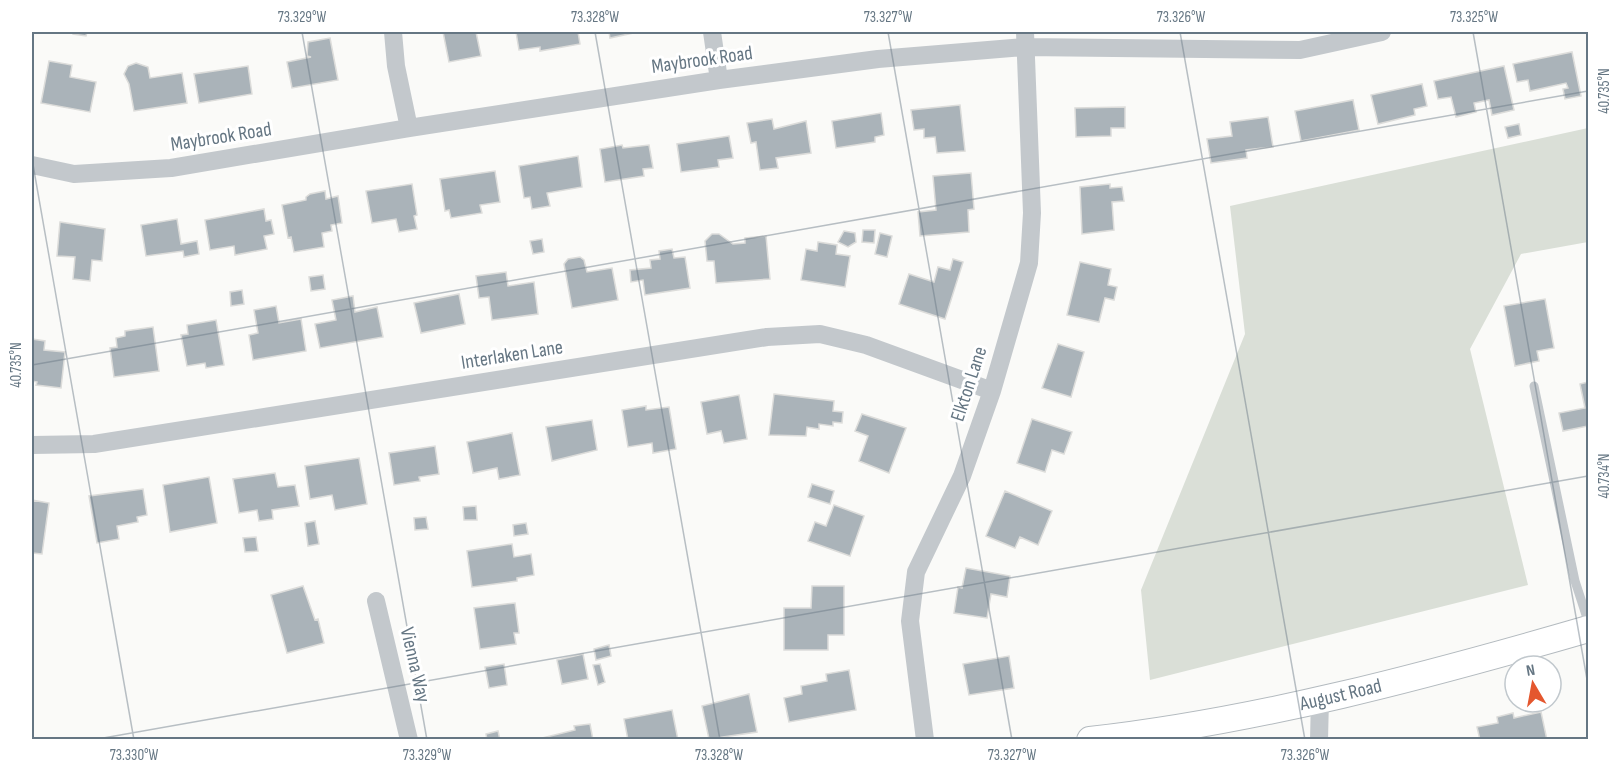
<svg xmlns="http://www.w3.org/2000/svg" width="1620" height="771" viewBox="0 0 1620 771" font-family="'Sofia Sans Condensed',sans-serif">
	<rect width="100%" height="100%" fill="#fafaf8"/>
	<path fill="#dadfd7" d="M1588,128V242L1521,254L1470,349L1528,585L1150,680L1141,590L1245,334L1230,206Z"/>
	<path fill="#aab3b9" stroke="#dcdcda" stroke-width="1.5" d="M73,32H87L86,36L73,34Z
		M443,32H476L481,56L449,62Z
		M516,32H578L580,44L540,51V47L519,50Z
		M609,32H638L610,38Z
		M330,38L338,80L292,88L287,62L311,57L307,56L308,42Z
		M1572,52L1581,96L1565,99L1563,89L1568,88L1566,83L1530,91L1528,80L1517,82L1513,64Z
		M49,61L72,65L70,77L96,82L90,112L41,103Z
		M136,63L148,67L150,78L182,73L187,103L134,111L129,84L124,74L128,66Z
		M248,66L252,94L199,103L194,74Z
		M1504,66L1514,110L1492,115L1489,100L1474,103L1476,112L1456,117L1451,97L1438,99L1434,81Z
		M1422,84L1427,106L1414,109L1415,115L1378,124L1371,95Z
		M1353,100L1359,130L1301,141L1295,111Z
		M960,105L965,151L937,153L935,137L924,138V129L914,130L911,110Z
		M1125,107V128H1111V136L1076,137L1075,108Z
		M881,113L884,135L875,137V142L836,148L832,121Z
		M1268,117L1273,147L1246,150L1247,158L1211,163L1207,139L1232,136L1230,122Z
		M772,119L774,129L806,121L811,153L776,158L778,168L760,170L756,142L751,143L747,123Z
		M1519,124L1521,135L1508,138L1505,127Z
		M729,136L733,158L718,160L719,167L681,172L677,144Z
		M622,145L623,148L649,145L653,168L643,169L644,176L605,182L600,149Z
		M578,156L582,187L547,193L550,206L532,209L530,197L524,198L519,166Z
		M495,171L500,202L480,205L482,213L451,218L449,210L445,211L440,179Z
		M971,173L974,209L968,210L969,232L920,236L918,212L936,210L933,176Z
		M412,184L417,215L414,216L417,229L399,232L396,219L372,223L366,191Z
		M1110,184V188L1122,187L1124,201L1112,202L1114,230L1082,234L1080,187Z
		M325,191L326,199L338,196L342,223L331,225L332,231L322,233L324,247L294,252L291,237L288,238L282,205L306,200V197L310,194Z
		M264,209L266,221L271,220L274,234L264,236L267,249L235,255L234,246L210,250L205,220Z
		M177,219L181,244L197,241L199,254L184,257L183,251L146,256L141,225Z
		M60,222L105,229L102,261L92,260L90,281L73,279L75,257L57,256Z
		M863,230H875L874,243L862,242Z
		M844,231L855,233L856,242L848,247L838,242Z
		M880,233L892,236L887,257L875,254Z
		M712,234H719L733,244L745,243V238L766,236L770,279L716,283L714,261H707L705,241Z
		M542,239L544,252L533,254L530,241Z
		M818,242L837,245L836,254L850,256L845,287L801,280L806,249L817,251Z
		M672,249L674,258L685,257L690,288L645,295L643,280L631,282L630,270L651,268L650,260L660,259L659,251Z
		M580,257L584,260L587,272L612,268L618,300L572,308L564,264L568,259Z
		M953,259L963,262L945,319L899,304L909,274L934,282L938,267L950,270Z
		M1080,262L1111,269L1108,285L1117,287L1114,300L1105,298L1099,322L1067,315Z
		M506,272L508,286L534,282L538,314L492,320L489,297L479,298L476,276Z
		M323,275L325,289L311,291L309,277Z
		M242,290L244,304L231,306L230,292Z
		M459,294L465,324L421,333L414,303Z
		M353,296L355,312L377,307L383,337L320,348L315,324L336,320L332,300Z
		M1545,299L1554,348L1537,351L1539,361L1515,366L1504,306Z
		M276,306L279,323L301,319L306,351L253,360L249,335L258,333L254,310Z
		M216,320L224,365L206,368L205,363L187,366L181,335L188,334L187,325Z
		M153,327L159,371L114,377L110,348L117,347L116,338L125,336V331Z
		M32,339L45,341L44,350L65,352L61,388L36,385L37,382L32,381Z
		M1058,344L1084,352L1071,397L1042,388Z
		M1588,382V426L1563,431L1559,413L1585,408L1580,384Z
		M774,394L834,401L833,411L843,412L842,423L833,422V426L819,424V429L807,427L806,436L769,435Z
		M739,395L747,439L724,443L721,431L707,434L701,402Z
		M646,406V410L669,407L676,449L653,453L652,443L628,447L622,410Z
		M862,414L906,428L889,473L859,461L868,436L855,431Z
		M1032,419L1072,432L1064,454L1052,450L1045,472L1017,463Z
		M592,420L597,450L552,461L546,427Z
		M512,433L520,475L499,479L497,468L473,473L467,442Z
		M435,446L439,474L419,477L420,481L394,485L389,453Z
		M359,458L367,504L335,510L332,495L310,499L305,466Z
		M275,473L278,487L295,485L299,506L272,510L273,519L259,521L257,510L239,513L233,479Z
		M209,477L217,523L170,532L163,485Z
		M812,484L834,491L830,504L808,497Z
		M143,489L147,515L137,517L138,522L117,526L119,539L97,543L89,496Z
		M1005,491L1052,511L1038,545L1020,537L1015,548L986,536Z
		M32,496V500L49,503L42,554L32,553Z
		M834,505L864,516L850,556L808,541L815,522L826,526Z
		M476,506L477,520H464L463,507Z
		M426,517L428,529L415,530L414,518Z
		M315,521L319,544L308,546L305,523Z
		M526,523L528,534L514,536L513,525Z
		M256,537L258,551L245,552L243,538Z
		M512,544L514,557L531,554L534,575L517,578V581L472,587L467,551Z
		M966,568L1010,576L1007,597L991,594L987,618L954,613L958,587L962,588Z
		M303,586L315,620L318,619L324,643L287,653L271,595Z
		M812,586H844V635H828V650H784V608H811Z
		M515,603L519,633H514L516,644L480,649L474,608Z
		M609,645L611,656L596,660L594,649Z
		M583,654L588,679L562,684L557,660Z
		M1009,656L1014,688L969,695L963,664Z
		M504,664L507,685L489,688L485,667Z
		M600,664L605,682L598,685L593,665Z
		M849,670L856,710L789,722L784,698L802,694L801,686L827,681L826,674Z
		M749,694L757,732L709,739L702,706Z
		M672,710L678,740H628L624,719Z
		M1541,712L1547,740H1480L1477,727L1498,723L1497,717L1513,713L1514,718Z
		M590,724L593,740H534L575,730L574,726Z
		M498,731L500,740H487L486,734Z"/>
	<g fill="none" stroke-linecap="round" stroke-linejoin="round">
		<defs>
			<g id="secondary">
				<path id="s1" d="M1090,740C1258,721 1426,676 1588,629"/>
			</g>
		</defs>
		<use href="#secondary" stroke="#b3babf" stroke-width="28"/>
		<path stroke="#c3c8cc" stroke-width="9" d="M1534,386L1575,581L1588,621"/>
		<path stroke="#c3c8cc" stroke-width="18" d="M393,32L396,66L409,128
			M712,32L719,80
			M32,165L74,174L171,168L409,128L719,80L878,59L1024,47L1300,50L1382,32
			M32,445L94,444L767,337L820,334L866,345L992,391
			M376,601L409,740
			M925,740L910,621L916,572L962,476L992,391L1029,263L1032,213L1025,32
			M1319,740L1320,699"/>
		<use href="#secondary" stroke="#fff" stroke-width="26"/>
	</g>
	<path fill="none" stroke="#657683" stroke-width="1.5" stroke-opacity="0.45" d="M302,32L427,740M595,32L720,740M888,32L1012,740M1180,32L1305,740M1473,32L1588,685M32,159L134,740M32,365L1588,91M92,740L1588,476"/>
	<g text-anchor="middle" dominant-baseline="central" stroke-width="6" stroke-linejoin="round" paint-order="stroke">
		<g font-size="20" fill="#657683" stroke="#fff">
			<text transform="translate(702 60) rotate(-8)">Maybrook Road</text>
			<text transform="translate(221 137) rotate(-9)">Maybrook Road</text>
			<text transform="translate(512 355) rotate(-9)">Interlaken Lane</text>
			<text transform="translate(969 384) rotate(-72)">Elkton Lane</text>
			<text transform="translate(415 665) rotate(77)">Vienna Way</text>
			<text stroke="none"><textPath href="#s1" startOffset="255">August Road</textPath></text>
		</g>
	</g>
	<rect width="1620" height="771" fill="none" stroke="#ffffff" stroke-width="66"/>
	<g transform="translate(1533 684) rotate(350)"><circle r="28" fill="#ffffff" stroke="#c1c8cd" stroke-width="1.5"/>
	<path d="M0-4.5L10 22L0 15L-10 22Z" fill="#e4572e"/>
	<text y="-9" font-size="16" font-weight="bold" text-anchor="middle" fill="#657683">N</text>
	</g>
	<rect x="33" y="33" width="1554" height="705" fill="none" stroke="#657683" stroke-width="2"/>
	<g font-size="15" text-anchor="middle" fill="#657683">
		<text x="302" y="22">73.329°W</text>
		<text x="595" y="22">73.328°W</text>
		<text x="888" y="22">73.327°W</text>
		<text x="1181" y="22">73.326°W</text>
		<text x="1474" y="22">73.325°W</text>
		<text transform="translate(1604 91) rotate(-90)" y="5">40.735°N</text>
		<text transform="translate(16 365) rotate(-90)" y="5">40.735°N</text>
		<text transform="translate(1604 476) rotate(-90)" y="5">40.734°N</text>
		<text x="134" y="760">73.330°W</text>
		<text x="427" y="760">73.329°W</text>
		<text x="719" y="760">73.328°W</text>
		<text x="1012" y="760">73.327°W</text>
		<text x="1305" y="760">73.326°W</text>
	</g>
</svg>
